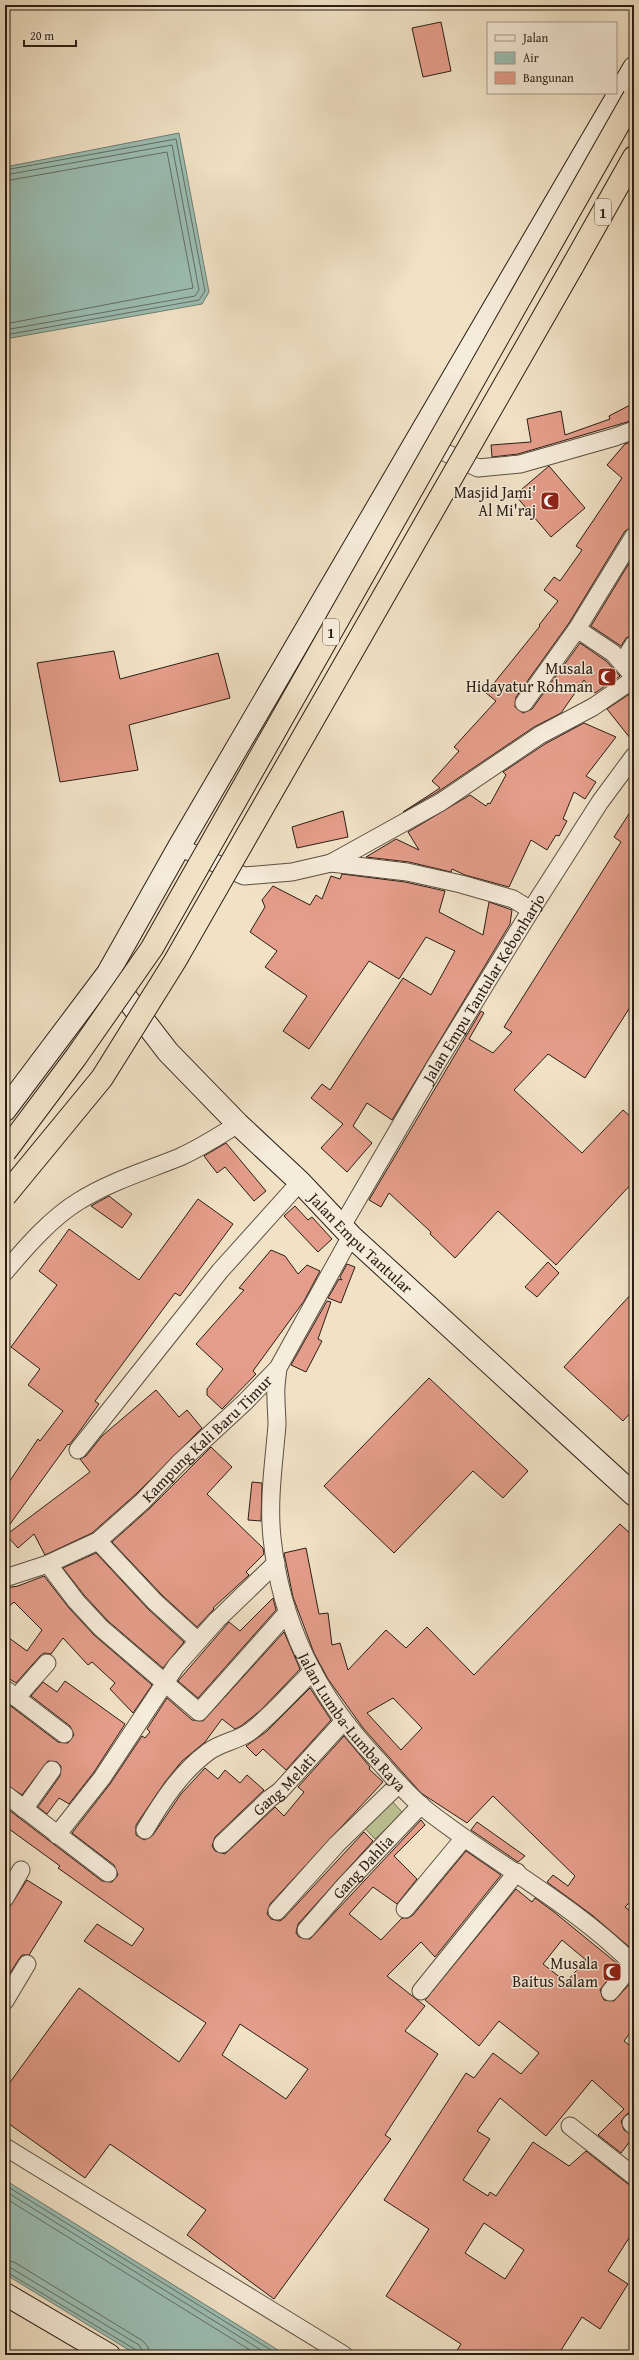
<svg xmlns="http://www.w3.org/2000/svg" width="639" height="2360" viewBox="0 0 639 2360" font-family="'Gentium Book Plus',serif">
	<rect width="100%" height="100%" fill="#f1e2c6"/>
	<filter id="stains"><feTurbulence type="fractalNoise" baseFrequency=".005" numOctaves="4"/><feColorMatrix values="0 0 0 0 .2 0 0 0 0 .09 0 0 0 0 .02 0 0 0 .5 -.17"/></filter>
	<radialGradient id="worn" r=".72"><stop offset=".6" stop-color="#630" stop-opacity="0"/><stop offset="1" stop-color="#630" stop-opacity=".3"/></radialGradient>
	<path fill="#bcc394" stroke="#747054" d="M389,1798L403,1813L375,1839L361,1824Z"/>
	<path fill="#9bbeb3" stroke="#6e7e74" d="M179,133L209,292L202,304L5,339V167Z
		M5,2180L286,2355H137L5,2274Z"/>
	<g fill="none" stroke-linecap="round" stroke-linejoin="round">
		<path stroke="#636e64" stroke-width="1" d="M5,170L176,139L205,291L199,300L5,335
			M5,175L172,145L199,290L195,296L5,330
			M5,181L167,152L193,288L5,324
			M5,2185L279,2355
			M5,2191L269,2355
			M5,2198L258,2355
			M5,2260L14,2262L143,2341L148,2347L150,2355
			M5,2266L11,2268L139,2345L144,2355
			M5,2271L136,2350L138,2355"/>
	</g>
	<path fill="#e49d8a" stroke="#2b1e15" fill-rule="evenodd" d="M441,22L451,71L423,77L412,28Z
		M634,403V420L518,454L492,457L491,445L531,442L527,419L561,411L565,435L610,419L609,416Z
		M634,441V526L625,531L569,623L516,697L515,707L523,713L532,709L580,643L606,661L620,676L595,693L584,680L561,713L534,727L436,793L403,812L440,788L432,781L459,751L454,747L496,701L486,693L540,626L539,625L558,601L544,590L554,577L560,581L582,550L576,546L622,478L607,465L625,444Z
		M549,466L585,508L551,537L515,495Z
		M634,555V634L626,638L621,646L591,626Z
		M114,651L120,679L218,653L230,698L129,725L138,770L60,782L37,663Z
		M634,691V743L607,709Z
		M584,723L616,737L586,776L596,782L585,799L574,792L563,819L567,821L559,836L556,835L547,850L531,840L509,887L465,875L452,869L451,872L409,862L366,857L396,839L419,850L408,832L470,795L486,806L488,803L490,804L506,775L503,772L545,744Z
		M634,806V1001L585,1078L548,1054L514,1090L582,1153L623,1110L634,1120V1181L556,1265L498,1211L455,1258L430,1234L431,1232L389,1193L381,1207L369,1200L481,1011L484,1013L469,1039L493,1053L512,1032L504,1027L621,842L614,837Z
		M343,811L348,837L297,848L292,827Z
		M342,874L405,882L445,891L439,912L483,935L489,902L512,910L510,924L392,1120L367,1103L353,1126L372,1143L347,1172L321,1148L343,1124L311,1098L322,1084L330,1090L403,978L431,995L455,951L426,937L399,979L369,961L309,1049L283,1031L307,996L265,967L277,951L250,932L265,907L262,900L273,886L310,905L316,895L322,899L331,876L340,879Z
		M226,1143L266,1191L254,1201L225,1167L217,1173L204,1156Z
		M109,1196L132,1214L122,1228L91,1206Z
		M198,1199L233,1224L180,1296L175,1293L138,1343L95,1401L99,1404L79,1432L69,1445L68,1444L5,1531V1488L38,1439L40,1441L63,1411L28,1385L40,1369L11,1347L57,1285L39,1271L69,1229L139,1280Z
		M295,1206L308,1220L312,1217L332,1239L318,1252L284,1216Z
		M271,1250L285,1256L298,1274L307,1265L320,1271L304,1301L253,1371L256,1374L222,1409L207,1395V1389L223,1369L196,1344L244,1290L239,1288Z
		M548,1262L559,1273L537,1297L525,1287Z
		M347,1264L355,1267L341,1303L328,1298L339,1279L342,1280L340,1277Z
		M634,1291V1409L623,1421L564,1367Z
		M327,1301L331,1302L318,1339L322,1341L306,1372L291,1365Z
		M429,1378L528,1471L503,1498L473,1471L394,1553L324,1486Z
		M156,1390L179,1417L187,1410L202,1428L136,1494L92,1533L45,1555L34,1534L18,1548L6,1535L90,1472L80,1459L86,1456L102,1436Z
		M211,1447L232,1467L207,1494L263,1548L264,1554L246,1572L249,1575L213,1608L214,1609L197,1627L162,1595L112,1542L150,1508Z
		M252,1482L262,1483L261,1521L248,1520Z
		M620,1524L634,1537V1898L625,1907L634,1914V1951L592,1915L547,1882L553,1875L568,1886L575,1876L493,1796L467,1823L421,1793L363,1728L328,1679L314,1653L293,1597L284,1553L306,1548L319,1614L328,1613L332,1645L340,1643L348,1670L386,1630L406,1648L427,1627L474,1675ZM393,1698L422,1728L401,1750L367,1713Z
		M96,1553L148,1609L184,1642L163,1668L108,1621L84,1595L63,1568Z
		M44,1576L69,1608L94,1635L152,1685L133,1713L110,1689L115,1683L92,1662L88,1665L63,1638L51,1654L44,1653L40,1656L16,1683L5,1676V1635L27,1651L42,1630L14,1602L5,1610V1588L18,1586Z
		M273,1598L276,1610L198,1698L178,1681L229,1622L240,1631Z
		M284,1632L300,1669L261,1710L241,1726L235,1729L222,1719L205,1742L182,1761L165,1782L136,1825V1835L144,1840L153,1835L181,1794L205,1768L218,1779L225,1770L240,1783L247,1775L264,1790L215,1837L212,1846L215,1851L225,1854L275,1807L284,1816L304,1792L298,1787L344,1736L370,1767L369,1769L383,1782L270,1904L267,1914L271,1919L280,1921L284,1918L364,1832L373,1841L298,1924L296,1933L299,1937L310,1939L421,1820L425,1825L394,1856L417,1879L397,1904L373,1887L349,1914L381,1940L402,1918H408L413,1915L466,1851L501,1875L435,1957L421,1942L387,1976L425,2006L405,2031L438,2054L385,2135L391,2139L274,2299L187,2235L206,2210L110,2144L85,2178L5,2121V2089L79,1988L179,2062L206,2023L84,1941L97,1924L132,1946L144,1929L58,1868L60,1866L5,1826V1807L102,1881L112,1882L118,1875L114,1865L72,1833L110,1784L142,1736L145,1738L150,1732L147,1729L167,1698L192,1720L203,1721ZM240,2024L308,2069L286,2099L222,2055Z
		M65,1681L125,1724L94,1772L69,1804L59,1798L47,1814L38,1807L60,1776L61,1766L57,1762L48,1761L22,1795L5,1784V1708L8,1704L58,1742L68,1743L74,1735L70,1726L31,1696L43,1682L57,1692Z
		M310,1688L331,1720L286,1770L263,1749L256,1756L246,1746L266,1732Z
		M477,1822L525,1856L518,1862L471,1830Z
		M27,1880L62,1902L29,1955H22L19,1959L5,1981V1914Z
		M516,1889L532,1902L535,1898L554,1912L619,1965L600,1990L604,2000L614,2001L634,1979V2028L624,2041L634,2049V2114L628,2113L621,2121L624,2130L634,2136L621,2153L598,2135L624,2109L592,2080L546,2136L500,2098L477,2131L490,2139L463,2180L488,2196L490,2192L496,2196L533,2142L569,2166L586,2151L628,2184L634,2186V2230L608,2271L628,2284L600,2329L582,2317L558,2355H454L461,2344L386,2296L429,2229L384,2200L466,2073L474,2078L493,2053L521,2074L539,2053L499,2021L479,2046L425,2000ZM562,1940L586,1960L566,1982L543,1964ZM484,2223L524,2250L505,2279L465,2253Z"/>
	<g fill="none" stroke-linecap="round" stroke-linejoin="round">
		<defs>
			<g id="street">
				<path d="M425,443L478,468L520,464L615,437L634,430"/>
				<path d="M577,629L613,653L634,677"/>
				<path d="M622,663L634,644"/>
				<path d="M524,703L577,629L634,536"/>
				<path d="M179,847L244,876L292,872L331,863L407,872L461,884L513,899L531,910"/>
				<path d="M331,863L441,802L540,735L593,707L634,679"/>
				<path id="s1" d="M342,1226L434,1068L531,910L600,802L634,756"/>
				<path d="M5,1272C26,1247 51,1218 79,1201C111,1181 146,1171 180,1157C200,1148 219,1136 238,1124"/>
				<path id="s2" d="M278,1368C277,1378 275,1388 276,1398C276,1407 277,1416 277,1425C274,1462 268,1500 272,1538C281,1624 317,1696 376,1758C393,1777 409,1797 429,1812C496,1864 573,1904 634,1965"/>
				<path d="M78,1450L220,1271L300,1182"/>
				<path d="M98,1541L155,1602L198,1641"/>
				<path d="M48,1564L76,1601L101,1628L199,1712L287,1613"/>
				<path id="s3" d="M5,1578L48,1564L98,1541L143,1501L179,1463L245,1402L278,1368L351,1236"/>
				<path d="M5,1689L64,1734"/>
				<path d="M16,1698L47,1663"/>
				<path d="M5,1794L108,1873"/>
				<path d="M24,1809L52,1770"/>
				<path d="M145,1830C162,1801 181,1772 208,1752C221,1742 238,1741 251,1731C274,1713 292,1691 313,1671"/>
				<path d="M57,1835L102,1778L176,1666L217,1620L276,1563"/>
				<path id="s4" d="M222,1844L269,1799L280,1791L343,1722"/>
				<path d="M5,1898L21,1870"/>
				<path d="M405,1909L464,1838"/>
				<path d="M277,1911L337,1844L399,1784"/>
				<path id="s5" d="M306,1930L345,1885L421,1805"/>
				<path d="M421,1991L517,1872"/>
				<path d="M610,1992L633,1964"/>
				<path d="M5,2001L27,1964"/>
				<path d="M631,2123L634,2126"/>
				<path d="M570,2126L634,2176"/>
				<path d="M5,2147L344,2355"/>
			</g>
			<g id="secondary">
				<path id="s6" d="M111,978L168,1052L238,1124L300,1182L351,1236L634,1495"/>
				<path d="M5,1110L108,973L179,847L634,68"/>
				<path d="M5,2294L109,2355"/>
			</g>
			<path id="highway" d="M572,267L634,157"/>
		</defs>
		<use href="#street" stroke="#5c4f41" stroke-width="19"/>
		<use href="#secondary" stroke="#2b1e15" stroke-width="24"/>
		<use href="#highway" stroke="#2b1e15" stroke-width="24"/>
		<use href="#street" stroke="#f6ecda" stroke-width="17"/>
		<use href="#secondary" stroke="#f6ecda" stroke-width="22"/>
		<use href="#highway" stroke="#f1e2c6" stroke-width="22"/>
		<defs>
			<path id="highway-bridge" d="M5,1152L76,1057L152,948L634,97
				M5,1196L102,1078L175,961L572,267"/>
		</defs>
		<use href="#highway-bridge" stroke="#2b1e15" stroke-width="24" stroke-linecap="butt"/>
		<use href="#highway-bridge" stroke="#f1e2c6" stroke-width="22"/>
	</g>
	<defs>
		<symbol id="mosque-square" viewBox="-11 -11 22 22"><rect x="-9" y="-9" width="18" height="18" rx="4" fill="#8f2418" stroke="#f6ecda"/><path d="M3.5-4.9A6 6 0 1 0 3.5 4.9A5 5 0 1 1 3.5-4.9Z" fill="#fff"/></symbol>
	</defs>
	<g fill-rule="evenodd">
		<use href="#mosque-square" x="539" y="490" width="22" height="22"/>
		<use href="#mosque-square" x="596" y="666" width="22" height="22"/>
		<use href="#mosque-square" x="601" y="1961" width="22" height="22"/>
	</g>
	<g text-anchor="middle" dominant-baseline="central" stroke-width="3" stroke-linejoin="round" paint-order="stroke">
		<g fill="#f6ecda" stroke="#685c50" stroke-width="1">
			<rect x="595" y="199" width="16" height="26" rx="3"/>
			<rect x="323" y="619" width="16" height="26" rx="3"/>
		</g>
		<g font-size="15" font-weight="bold" fill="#2b1e15">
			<text x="603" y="212">1</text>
			<text x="331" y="632">1</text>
		</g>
		<g font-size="16" fill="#2b1e15" stroke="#f6ecda" text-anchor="end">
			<text x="536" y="492">Masjid Jami'<tspan x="536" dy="18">Al Mi'raj</tspan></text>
			<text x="593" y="668">Musala<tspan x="593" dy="18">Hidayatur Rohman</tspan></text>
			<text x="598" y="1963">Musala<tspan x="598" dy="18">Baitus Salam</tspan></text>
		</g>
		<g font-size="16" fill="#2b1e15" stroke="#f6ecda">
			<text stroke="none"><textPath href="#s1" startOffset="277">Jalan Empu Tantular Kebonharjo</textPath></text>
			<text stroke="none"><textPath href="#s6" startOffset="365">Jalan Empu Tantular</textPath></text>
			<text stroke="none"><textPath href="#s3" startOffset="250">Kampung Kali Baru Timur</textPath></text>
			<text stroke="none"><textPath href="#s2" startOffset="375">Jalan Lumba-Lumba Raya</textPath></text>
			<text stroke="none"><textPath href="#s4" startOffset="86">Gang Melati</textPath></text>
			<text stroke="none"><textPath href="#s5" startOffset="85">Gang Dahlia</textPath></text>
		</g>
	</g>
	<rect width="639" height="2360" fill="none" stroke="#f1e2c6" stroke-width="20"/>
	<rect x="6" y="6" width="627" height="2348" fill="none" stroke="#2b1e15" stroke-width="2"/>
	<rect x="10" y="10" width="619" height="2340" fill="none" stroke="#2b1e15"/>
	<rect x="487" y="22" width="130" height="72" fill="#f6ecda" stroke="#a59a8b"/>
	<rect x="495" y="35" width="20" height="6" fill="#f6ecda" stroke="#a59a8b"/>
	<text x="523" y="42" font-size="12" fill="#2b1e15">Jalan</text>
	<rect x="495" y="52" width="20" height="12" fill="#9bbeb3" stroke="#a59a8b"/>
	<text x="523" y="62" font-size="12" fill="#2b1e15">Air</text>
	<rect x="495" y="72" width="20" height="12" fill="#e49d8a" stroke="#a59a8b"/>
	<text x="523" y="82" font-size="12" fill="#2b1e15">Bangunan</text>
	<path d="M24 40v6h52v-6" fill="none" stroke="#2b1e15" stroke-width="2"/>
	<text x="30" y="40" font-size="12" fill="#2b1e15" stroke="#f6ecda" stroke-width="3" paint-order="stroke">20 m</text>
	<rect width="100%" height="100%" filter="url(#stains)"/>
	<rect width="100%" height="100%" fill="url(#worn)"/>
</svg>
